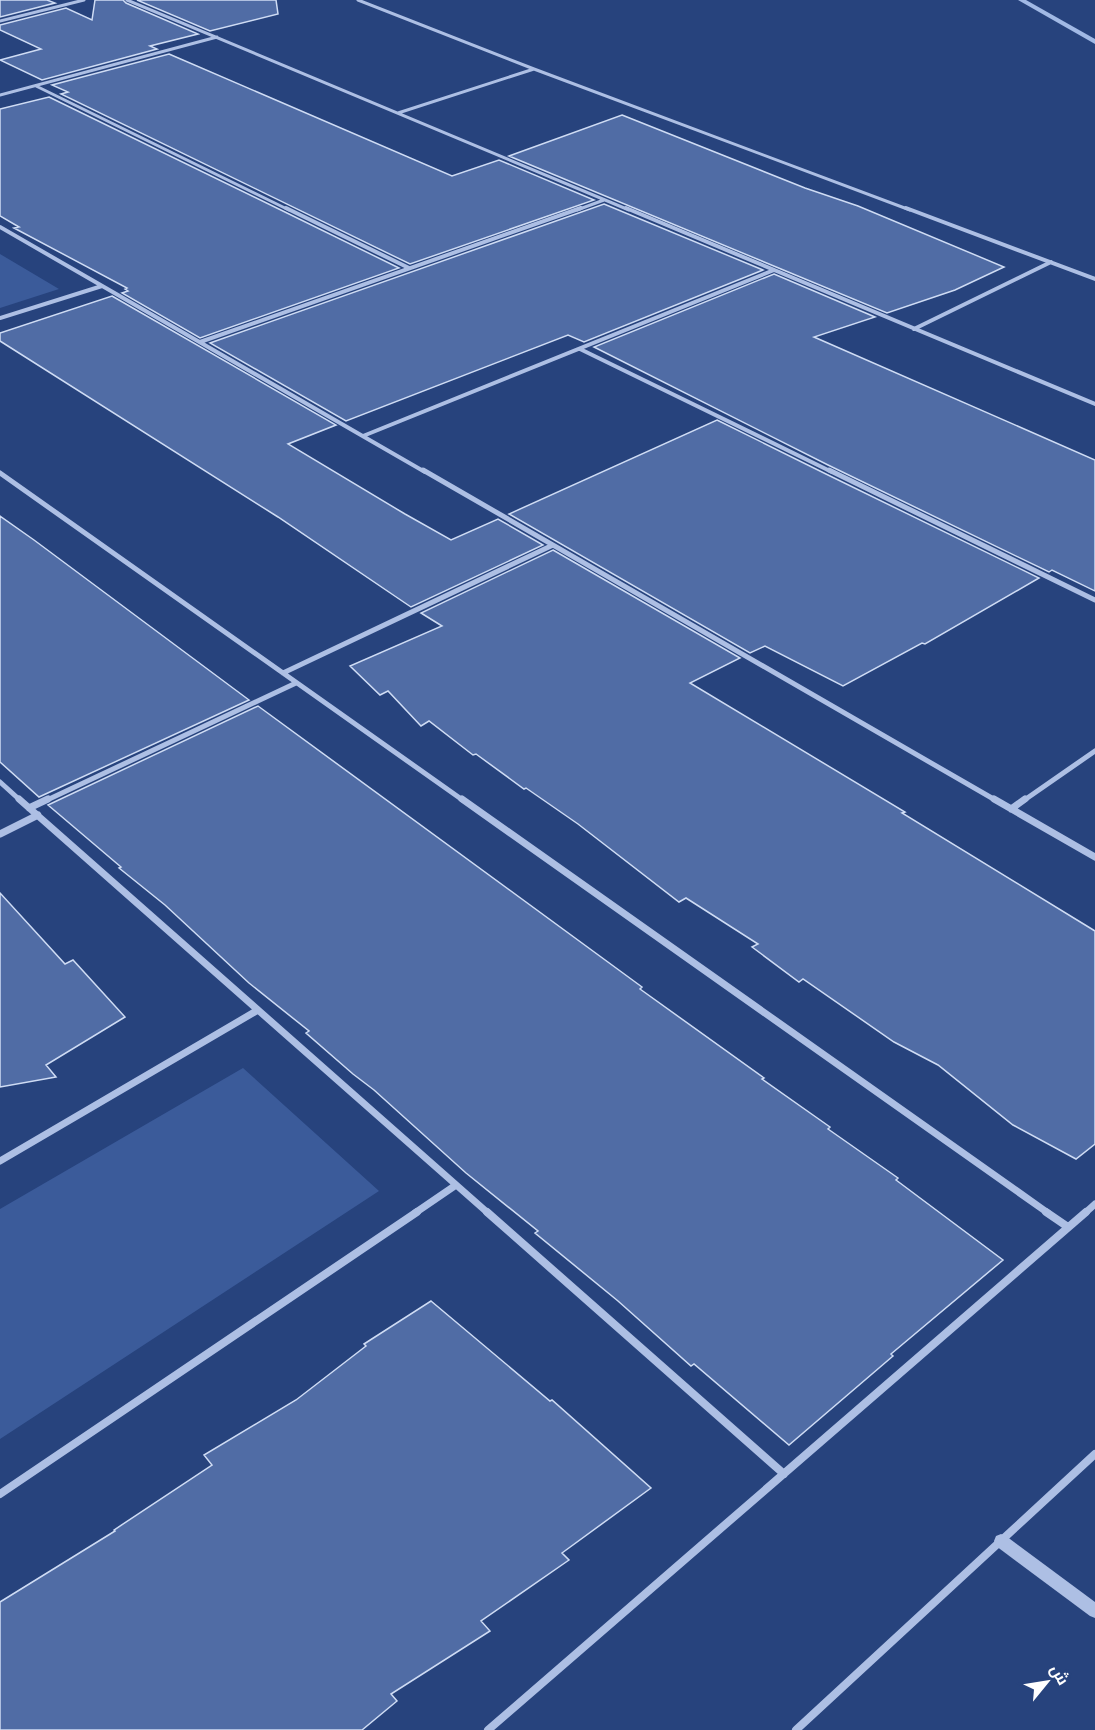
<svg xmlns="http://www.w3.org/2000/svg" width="1095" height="1730" viewBox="0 0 1095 1730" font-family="'Fira Sans Condensed',Cairo,sans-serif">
	<rect width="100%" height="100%" fill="#27437d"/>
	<path fill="#3b5b9a" d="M0,254L59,289L0,308Z
		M243,1068L379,1191L0,1439V1209Z"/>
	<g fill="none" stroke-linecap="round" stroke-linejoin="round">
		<path fill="#a1b9e5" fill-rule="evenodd" d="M1018,0H1026L1095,39V44Z"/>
	</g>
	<path fill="#506ca5" stroke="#cfdcf4" stroke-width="1.5" d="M0,0H47L55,3L0,17Z
		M95,0H123L126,3L198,34L150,46L157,49L42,80L0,60L41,49L0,30V25L66,8L92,20Z
		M137,0H276L278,14L210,31Z
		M169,54L452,176L499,160L594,200L410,264L61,94L68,92L52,85Z
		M49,97L287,213L399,268L200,338L122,293L128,291L125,289L127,288L14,228L19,227L0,216V109Z
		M622,115L805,188L858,206L1004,267L955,290L887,313L509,156Z
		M604,204L763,270L584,342L568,335L346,421L210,343Z
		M774,274L875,317L814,337L1095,460V591L1052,570L1049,572L828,465L594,347Z
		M112,296L336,425L288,444L405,514L451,540L498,519L543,545L411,607L278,517L0,341V333Z
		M717,420L826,474L1039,578L925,644L922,643L843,686L765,646L750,653L509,514Z
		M0,516L34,540L249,700L39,797L0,762Z
		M553,550L740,658L690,683L905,812L902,813L1095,931V1144L1076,1159L1013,1125L938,1065L894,1042L803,979L799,982L752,947L758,944L686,898L679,902L578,824L526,788L524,789L476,754L473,755L429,721L421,726L388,691L380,695L350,666L442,626L421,613Z
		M258,706L642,987L640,989L764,1078L762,1079L830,1127L828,1129L898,1178L896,1180L1003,1260L891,1354L893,1356L789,1445L694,1364L691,1366L618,1301L535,1233L538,1231L466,1173L374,1090L353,1074L306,1033L309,1031L249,983L165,905L119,868L121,867L48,805Z
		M0,893L65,964L73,960L125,1017L46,1065L56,1077L0,1087Z
		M431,1301L550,1401L552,1400L651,1488L562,1553L569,1560L481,1621L490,1631L391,1694L397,1701L362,1730H0V1602L115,1531L114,1530L212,1465L204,1455L296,1400L366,1346L364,1344Z"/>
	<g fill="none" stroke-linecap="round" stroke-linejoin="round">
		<path stroke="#adbfe4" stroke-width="3" d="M127,0L629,210
			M358,0L534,69L910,210
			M0,21L84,0
			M36,86L289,210
			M0,95L217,37
			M398,113L534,69
			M577,210L604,200"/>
		<path stroke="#adbfe4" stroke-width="4" d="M286,208L409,268
			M626,208L1095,404
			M906,208L1095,279
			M0,227L425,472
			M0,318L102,286
			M914,329L1051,262
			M200,342L581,208
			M580,349L832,472
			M363,436L774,270"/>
		<path stroke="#adbfe4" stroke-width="5" d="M423,470L997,801
			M829,470L1095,600
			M0,473L464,801
			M283,673L553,545
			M0,782L21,801
			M45,801L296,683
			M1023,801L1095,751"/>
		<path stroke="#adbfe4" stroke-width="7" d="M19,799L488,1213
			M462,799L1048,1213
			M994,799L1095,857
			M29,808L48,799
			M1011,809L1025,799
			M0,834L38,815
			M0,1161L258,1010
			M415,1213L456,1185
			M1085,1213L1095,1204"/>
		<path stroke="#adbfe4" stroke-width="8" d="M487,1212L784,1474
			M1046,1212L1068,1227
			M0,1494L417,1212
			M488,1730L1086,1212
			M796,1730L1095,1454"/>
		<path fill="#adbfe4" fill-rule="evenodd" d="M1001,1534L1006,1536L1095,1602V1618L1090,1616L996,1546L994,1541L996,1536Z"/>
	</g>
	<g transform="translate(1047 1682) rotate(60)" stroke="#27437d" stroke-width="4.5" paint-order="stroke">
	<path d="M0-4.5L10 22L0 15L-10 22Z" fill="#ffffff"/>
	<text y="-9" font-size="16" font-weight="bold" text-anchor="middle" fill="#ffffff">ش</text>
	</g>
</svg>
